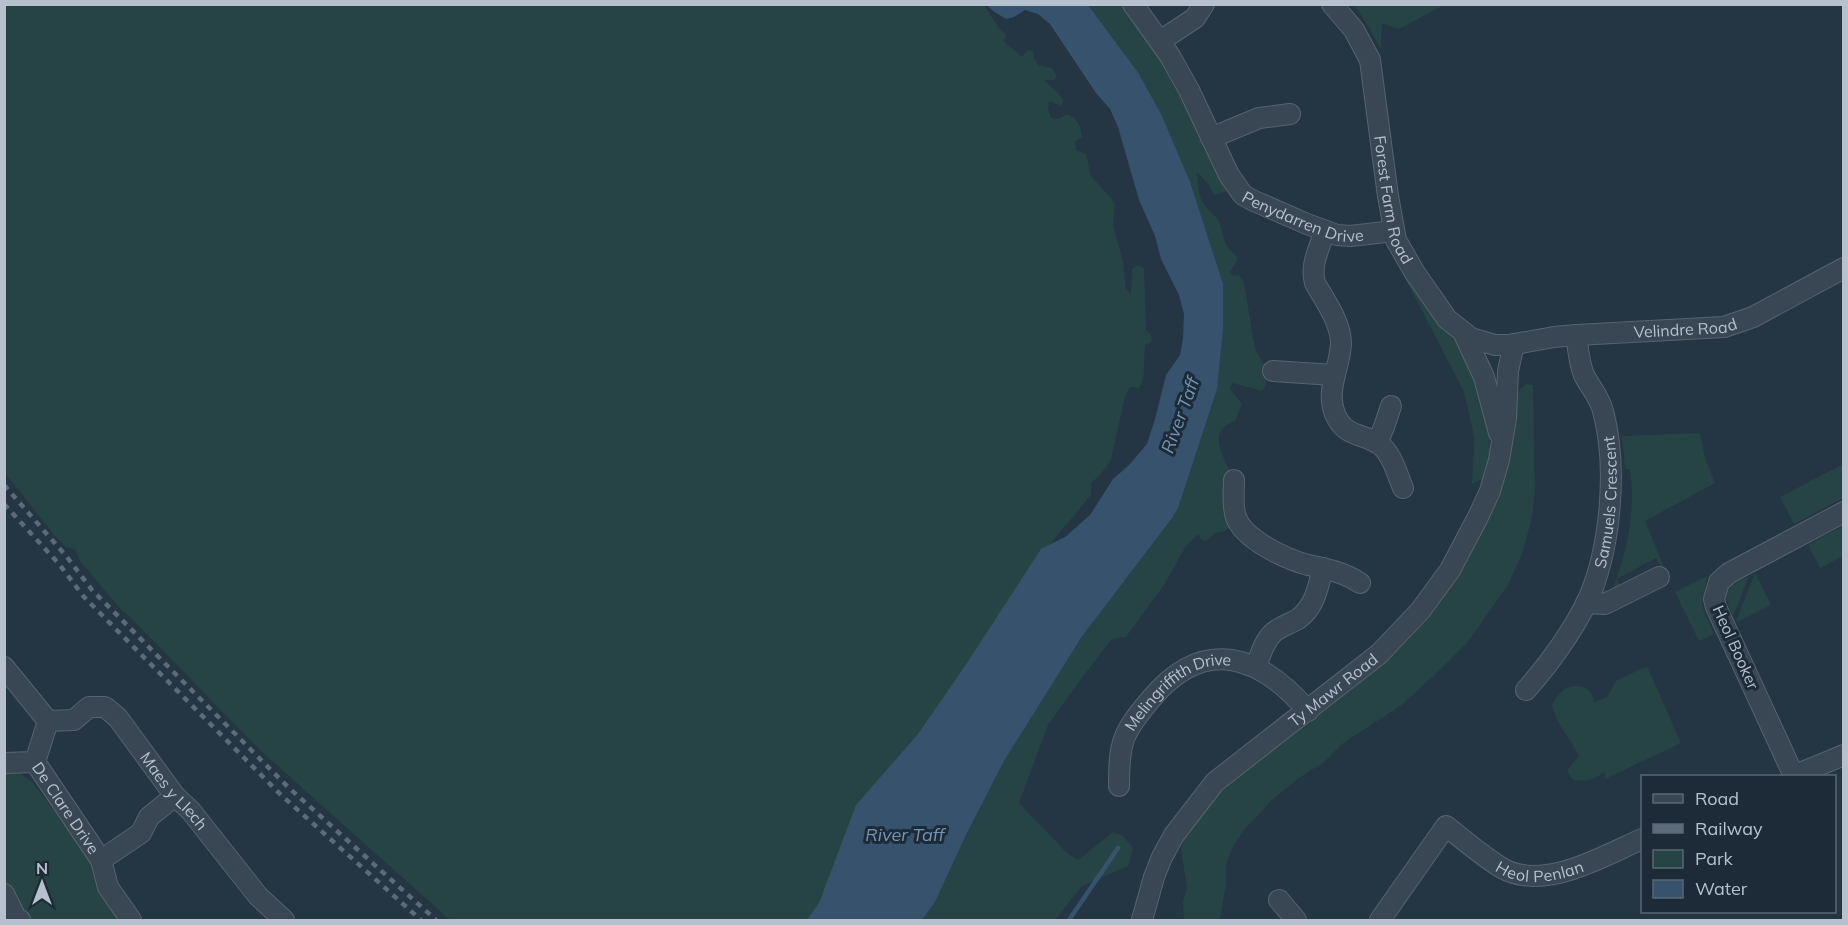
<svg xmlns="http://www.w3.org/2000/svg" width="1848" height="925" viewBox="0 0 1848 925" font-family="Mulish,sans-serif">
	<rect width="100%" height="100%" fill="#243544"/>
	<path fill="#264445" d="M5,5H984L999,28L1006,34L1004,41C1009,47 1016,51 1022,57L1027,51L1033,50L1034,58L1038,65L1052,68L1057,76L1054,80H1044L1057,92L1063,100L1062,106L1049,101L1048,108L1051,118L1059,119L1066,114C1078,117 1081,127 1082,138L1075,141L1076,150L1086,154L1091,176L1111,198L1115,205L1113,225L1123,262L1126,289L1131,294L1132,269L1138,265L1144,268L1146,330L1151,334L1152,342L1145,345L1143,381L1139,388L1130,387L1125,396L1111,460L1100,475L1091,483V495L1052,542L1029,592L821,920H450L262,752L125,612H123L80,561L75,549L67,548L56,537L5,473Z
		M1058,5H1129L1234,189L1214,195L1209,185L1197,172C1198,182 1198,196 1204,204C1208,211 1216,215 1219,222C1222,229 1223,238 1226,245C1229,250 1235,254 1238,259L1230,272L1233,276L1239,275L1244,282L1253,338L1256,351L1267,369L1266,385L1262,391L1232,383L1230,389L1242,404L1235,421C1204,432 1225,457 1232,476C1234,483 1233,492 1233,500C1234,513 1236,533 1217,532L1206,541L1201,539L1198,534L1186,546L1166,582L1126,637L1112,639L1081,679L1048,725L1019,803L1067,853L1078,860L1113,832L1123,836L1133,848L1128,866L1082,886L1055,920H922L935,902L966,835L1004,761L1083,635L1216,311Z
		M1353,5H1444L1399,29L1382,23L1381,49L1359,11Z
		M1406,274L1467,357L1476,377L1487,416L1492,461L1484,478L1472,484L1474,440L1472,426L1464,392L1404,276Z
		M1526,384L1533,385L1535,490L1532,517L1523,551L1508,585L1469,640L1450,660L1403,704L1342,744L1324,762L1299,778L1273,799L1244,830L1234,845L1226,864V884L1220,920H1184L1183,902L1187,888L1181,849L1187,830L1217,792L1434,604L1513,409L1519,390Z
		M1700,433L1705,458L1715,483L1645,521L1670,582L1668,583L1656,558L1617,579L1622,588L1612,594L1610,592L1602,593L1601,589L1612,591C1627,553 1636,510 1630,469H1625L1622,436Z
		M1843,464V498L1794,524L1780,497Z
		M1843,526V556L1820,568L1808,545Z
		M1755,573L1771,605L1737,622L1736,621Z
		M1707,576L1702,603L1704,612L1714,634L1699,641L1675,592Z
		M1749,576L1733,616C1722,592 1724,587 1749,576Z
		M1647,666L1681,743L1605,779V772C1593,779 1586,783 1572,779L1567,770L1579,756C1571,738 1555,724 1552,704C1556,699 1560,692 1565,689C1577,682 1593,687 1594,702L1607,697L1616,681Z
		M5,770L19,772L34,784L88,857L120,920H31L18,908L5,881Z"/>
	<path fill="#37526c" d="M987,5H1088L1139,74L1162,116L1190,182L1223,284V329L1217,389L1178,508L1172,518L1083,635L1004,761L966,835L935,902L922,920H807L819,903L856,805L918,734L965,666L1041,549L1065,537L1090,515L1113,479L1129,465L1147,444L1155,419L1166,375L1180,355L1183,338L1184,314L1179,295L1161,259L1155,236L1139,200L1118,127L1110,109L1096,93L1050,24L1038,14L1025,10L1014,17L1006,19L993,11Z"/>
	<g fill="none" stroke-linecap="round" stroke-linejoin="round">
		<path stroke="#37526c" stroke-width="4.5" d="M1069,920L1118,848"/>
		<defs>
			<g id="minor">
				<path id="s1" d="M1133,4L1170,56L1189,90L1229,175L1243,195L1252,200L1307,224L1337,235L1350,236L1394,231"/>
				<path id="s2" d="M1332,4L1354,30L1370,60L1388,196L1396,240L1415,273L1447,319L1471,338L1495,345H1509L1554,337L1576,335L1724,327L1753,317L1844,268"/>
				<path d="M1160,41L1195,18L1204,4"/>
				<path d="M1211,138L1259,118L1290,114"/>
				<path d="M1325,231C1319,249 1310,265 1315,283C1325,301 1340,321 1341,342C1341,366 1325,389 1335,414C1345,438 1363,433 1379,444C1392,453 1397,474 1403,488"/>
				<path d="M1463,332L1484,377L1499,433"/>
				<path d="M1273,371L1334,375"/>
				<path d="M1377,443L1384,427L1391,406"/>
				<path d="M1234,480C1234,492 1232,506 1236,517C1244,540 1286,559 1308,565C1327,569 1344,572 1360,583"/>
				<path d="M1586,603L1605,604L1659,577"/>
				<path id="s3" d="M4,667L48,721L35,762L101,860L108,887L131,920"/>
				<path d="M1256,667C1260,656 1264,641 1273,633C1280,626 1290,624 1298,619C1315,607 1318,587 1323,568"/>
				<path id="s4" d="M1526,690C1549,664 1570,635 1586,604C1611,551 1618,467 1603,411C1600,398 1590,387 1584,375C1579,363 1578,348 1576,335"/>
				<path id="s5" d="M48,721L74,720L89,707H105L118,718L175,796L191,811L258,896L284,920"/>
				<path d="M4,763L35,762"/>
				<path d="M1793,776L1844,755"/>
				<path d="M1794,776L1716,607L1714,599L1719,582L1729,573L1844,512"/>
				<path id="s6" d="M1119,786C1119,742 1122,733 1151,699C1204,635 1260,655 1308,711"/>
				<path d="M101,860L141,833L149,817L175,796"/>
				<path d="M4,894L16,918L20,920"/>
				<path d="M1279,900L1296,920"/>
				<path id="s7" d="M1142,920L1154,877L1162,857L1174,835L1215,782L1379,654L1420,611L1450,570L1478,517L1490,491L1499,460L1506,418L1508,371L1514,344"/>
				<path id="s8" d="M1380,920L1446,826C1464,840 1482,856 1502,868C1544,892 1603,856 1642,839"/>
			</g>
		</defs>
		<use href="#minor" stroke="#576470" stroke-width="22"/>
		<use href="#minor" stroke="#394653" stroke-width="20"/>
		<path stroke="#5b6b7a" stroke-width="4.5" stroke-dasharray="6 6" stroke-linecap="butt" d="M4,485L67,557L92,590L288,787L436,920
			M4,504L59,564L84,597L281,795L421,920"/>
	</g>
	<g text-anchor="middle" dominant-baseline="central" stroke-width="6" stroke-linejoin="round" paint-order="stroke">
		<g font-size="16" fill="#b6c1cd" stroke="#1d2b39">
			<text stroke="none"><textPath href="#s2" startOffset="210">Forest Farm Road</textPath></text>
			<text stroke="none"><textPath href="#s1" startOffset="286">Penydarren Drive</textPath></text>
			<text stroke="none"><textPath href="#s2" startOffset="591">Velindre Road</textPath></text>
			<text stroke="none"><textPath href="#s4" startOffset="210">Samuels Crescent</textPath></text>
			<text transform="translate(1736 647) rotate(66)">Heol Booker</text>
			<text stroke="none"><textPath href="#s7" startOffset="308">Ty Mawr Road</textPath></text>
			<text stroke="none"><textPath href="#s6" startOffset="124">Melingriffith Drive</textPath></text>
			<text stroke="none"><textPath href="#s5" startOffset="171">Maes y Llech</textPath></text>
			<text stroke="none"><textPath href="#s3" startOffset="168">De Clare Drive</textPath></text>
			<text stroke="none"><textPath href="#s8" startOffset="224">Heol Penlan</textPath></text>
		</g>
		<g font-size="18" font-style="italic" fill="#7495b2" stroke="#1d2b39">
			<text transform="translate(1180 415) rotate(-70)">River Taff</text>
			<text x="905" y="834">River Taff</text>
		</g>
	</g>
	<rect width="1848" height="925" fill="none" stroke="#b6c1cd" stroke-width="12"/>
	<rect x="1641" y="775" width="195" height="138" fill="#1d2b39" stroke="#5a6774" stroke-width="1.5"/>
	<rect x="1653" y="794" width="30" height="9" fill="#394653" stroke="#5a6774" stroke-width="1.5"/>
	<text x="1695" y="805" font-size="18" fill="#b6c1cd">Road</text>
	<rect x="1653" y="824" width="30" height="9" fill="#5b6b7a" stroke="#5a6774" stroke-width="1.5"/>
	<text x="1695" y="835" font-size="18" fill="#b6c1cd">Railway</text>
	<rect x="1653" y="850" width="30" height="18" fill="#264445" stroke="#5a6774" stroke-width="1.5"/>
	<text x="1695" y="865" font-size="18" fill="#b6c1cd">Park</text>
	<rect x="1653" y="880" width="30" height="18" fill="#37526c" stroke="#5a6774" stroke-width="1.5"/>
	<text x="1695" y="895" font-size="18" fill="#b6c1cd">Water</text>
	<g transform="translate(42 883)" stroke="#1d2b39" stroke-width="4.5" paint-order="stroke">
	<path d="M0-4.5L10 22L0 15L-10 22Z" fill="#b6c1cd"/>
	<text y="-9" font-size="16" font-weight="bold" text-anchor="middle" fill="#b6c1cd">N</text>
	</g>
</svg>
